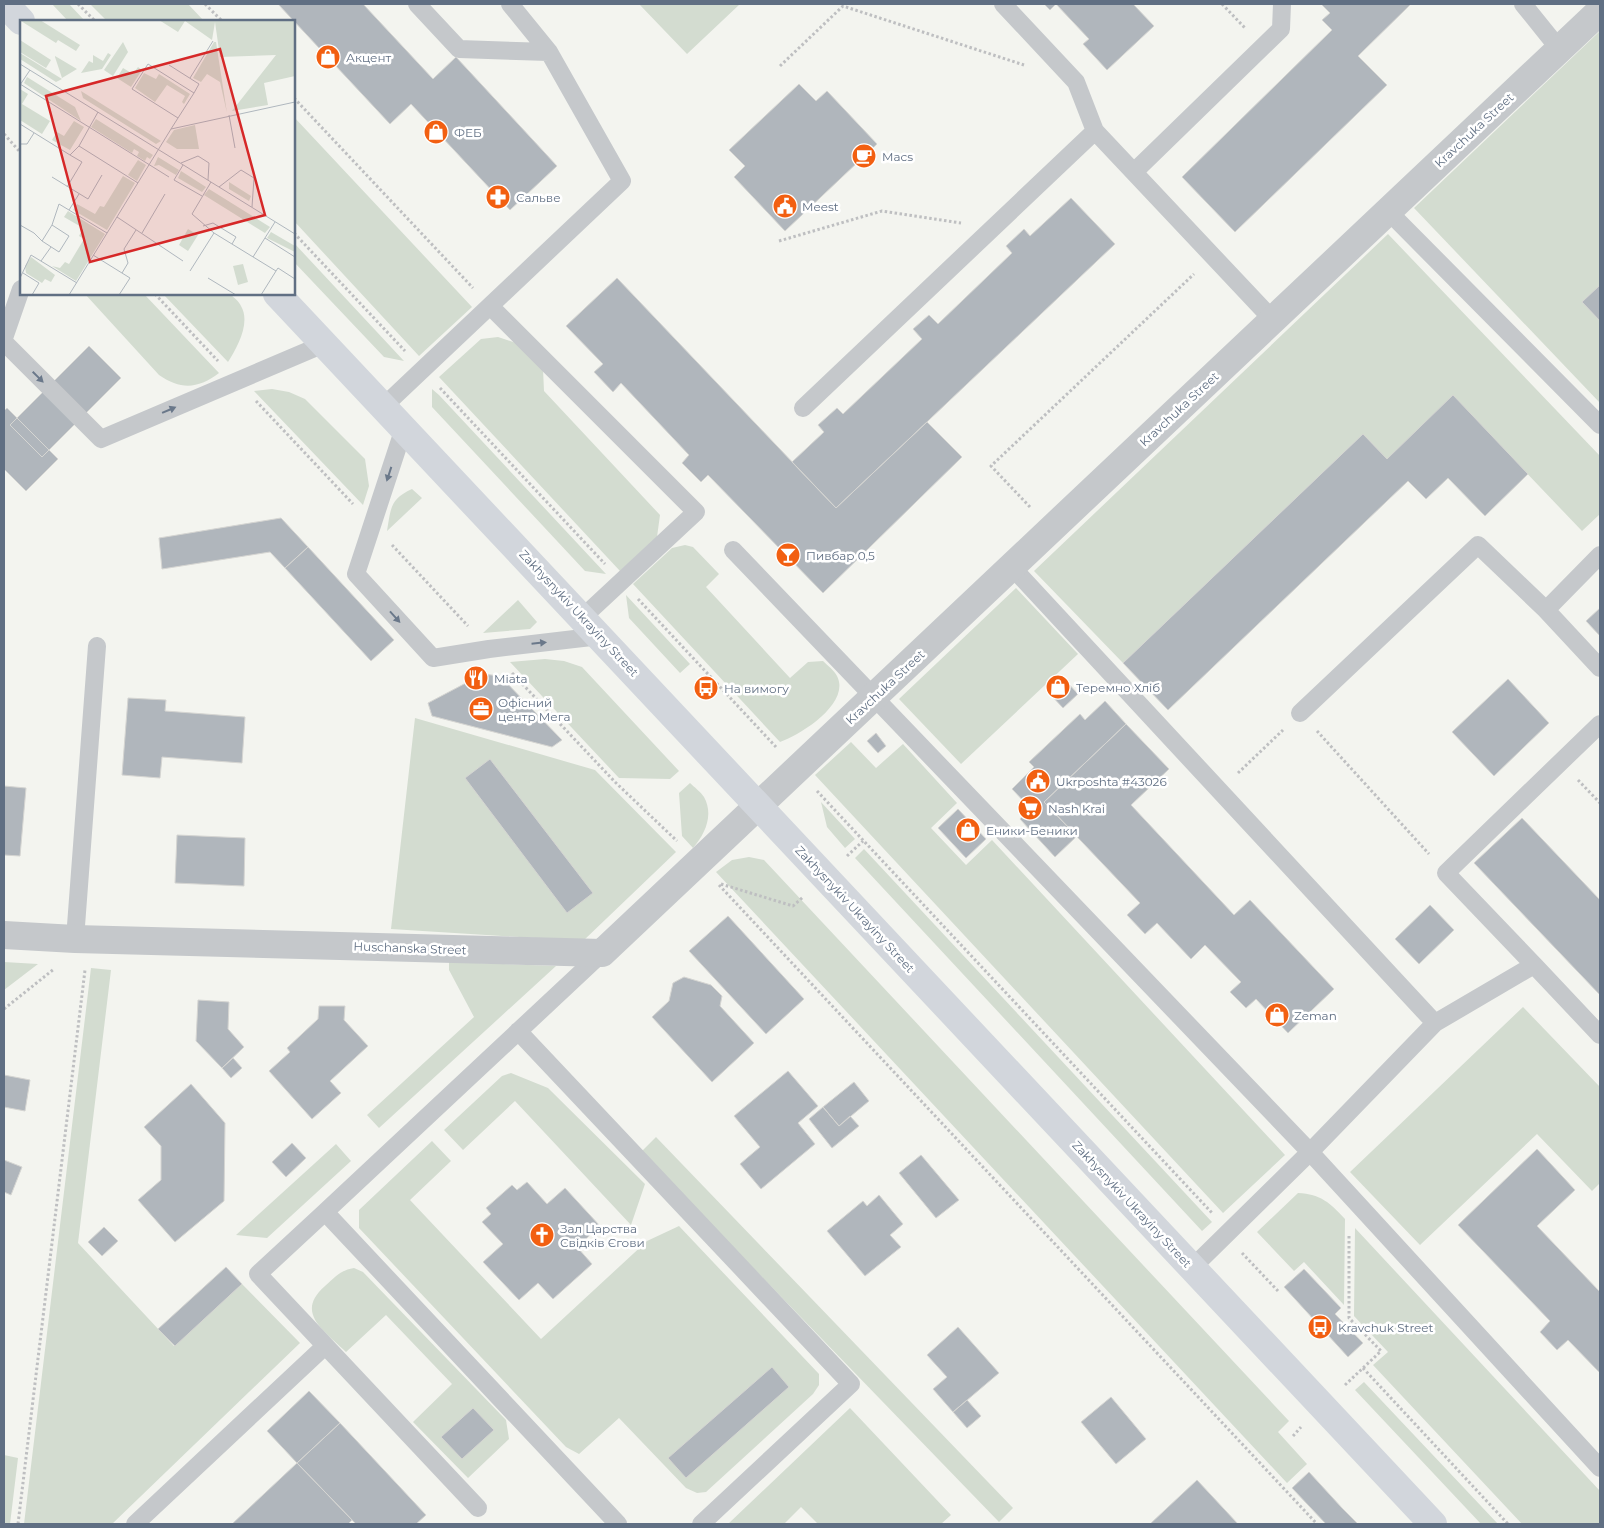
<svg xmlns="http://www.w3.org/2000/svg" width="1604" height="1528" viewBox="0 0 1604 1528" font-family="Montserrat,sans-serif">
	<rect width="100%" height="100%" fill="#f3f4ef"/>
	<path fill="#d3dcd0" d="M52,4H69L85,21H68Z
		M90,4H188L204,21H107Z
		M639,4H740L687,54Z
		M1600,31V285L1582,302L1600,321V403L1414,208Z
		M294,117L472,307L419,356L294,221Z
		M1388,234L1600,456V514L1582,531L1453,396L1387,459L1363,434L1123,663L1034,571Z
		M294,243L404,361L384,357L294,262Z
		M85,294H144L219,373C198,389 181,390 159,375Z
		M163,294H230C233,297 239,301 241,306C251,323 237,348 228,362Z
		M498,337L519,344L543,369L544,391L660,515L657,537L620,571L439,377L481,339Z
		M272,389L289,392L305,399L365,459L369,486L363,505L254,391Z
		M432,389L439,395L606,574L585,571L432,407Z
		M412,489L422,498L387,531C391,508 390,499 412,489Z
		M685,545L693,547L719,574L706,587L790,678L808,662L823,661C827,665 834,670 837,676C851,703 801,735 780,742L633,584L672,548Z
		M1016,588L1078,654L961,764L899,699Z
		M626,595L690,664L680,673L629,618Z
		M518,600L537,622L530,629L483,633Z
		M545,659L564,661L582,667L679,771L670,779L619,778L510,662Z
		M415,718L595,770L676,852L583,941L391,929Z
		M851,742L876,768L903,744L957,803L931,828L966,865L992,840L1285,1155L1223,1213L815,775Z
		M690,783C694,787 701,792 704,797C714,815 705,834 693,848L682,836L679,793Z
		M821,802L855,839L845,848L827,827Z
		M864,849L1212,1222L1202,1231L855,858Z
		M749,857L764,860L1289,1421L1278,1432L1307,1464L1287,1483L716,872L732,860Z
		M4,962L38,964L4,990Z
		M449,962L556,966L379,1128L367,1115L474,1017L449,970Z
		M91,968L111,970L78,1243L174,1346L242,1284L300,1343L112,1524H24Z
		M1523,1007L1600,1087V1183L1592,1191L1537,1134L1420,1245L1350,1172Z
		M511,1073L548,1088L645,1184L631,1225L515,1101L463,1150L444,1130L502,1076Z
		M656,1137L1013,1508L999,1522L641,1152Z
		M432,1141L451,1161L410,1200L541,1339L647,1241L679,1226L819,1374V1385L813,1394L706,1492L697,1493L686,1488L619,1418L579,1454L566,1447L359,1228V1210Z
		M336,1144L351,1161L267,1238L236,1235Z
		M1298,1193C1321,1194 1330,1203 1345,1219L1344,1305L1304,1262L1294,1271L1257,1232Z
		M1355,1228L1600,1491V1524H1522L1373,1365L1388,1352L1354,1316Z
		M354,1268L363,1272L506,1420L509,1439L468,1478L413,1422L452,1384L386,1315L346,1352C325,1331 294,1313 325,1286C335,1277 341,1270 354,1268Z
		M1364,1382L1498,1524H1481L1355,1390Z
		M850,1408L951,1515L941,1524H818L801,1507L784,1524H728Z
		M4,1455L18,1458L10,1524H4Z"/>
	<path fill="#b0b6bc" stroke="#d5d5d2" d="M278,4H363L433,79L456,57L557,166L510,210L411,104L390,124Z
		M1044,4H1133L1154,26L1107,70L1083,44L1089,39L1072,21L1056,4L1050,10Z
		M1321,4H1411L1358,56L1387,85L1235,232L1182,177L1332,30L1322,20L1330,13Z
		M799,84L816,101L827,91L877,144L785,231L734,177L745,166L729,150Z
		M1071,198L1115,244L836,508L792,462L824,432L818,425L837,408L843,414L922,339L913,329L929,315L938,324L1012,253L1006,246L1024,229L1030,236Z
		M617,278L836,508L927,422L962,457L823,593L708,475L701,482L682,463L689,455L621,383L613,392L594,372L603,364L566,326Z
		M1600,285V321L1582,302Z
		M89,346L121,378L42,457L10,425Z
		M1453,395L1528,474L1485,516L1448,478L1426,499L1408,481L1168,710L1123,663L1363,434L1387,459Z
		M7,408L58,459L26,491L4,469V411Z
		M281,518L308,547L285,568L270,552L162,569L159,538Z
		M308,547L394,640L371,661L285,568Z
		M1600,608V636L1586,621Z
		M483,674L500,676L562,740L552,747L432,716L428,703Z
		M1508,679L1549,723L1494,776L1452,732Z
		M1065,680L1078,694L1063,708L1050,694Z
		M128,698L166,700L165,711L245,717L242,763L162,757L160,778L122,775Z
		M1105,701L1126,724L1044,802L1077,836L1055,857L1020,819L1030,808L1012,789L1034,767L1029,762L1080,714L1085,720Z
		M1126,724L1169,769L1131,805L1234,915L1250,900L1334,989L1288,1033L1256,999L1246,1008L1230,992L1241,982L1205,945L1191,959L1157,923L1145,934L1127,915L1140,903L1044,802Z
		M876,733L886,746L878,753L867,741Z
		M490,759L593,893L567,913L465,778Z
		M4,786L26,788L20,856L4,855Z
		M958,809L986,839L966,858L938,828Z
		M1522,818L1600,900V995L1474,863Z
		M177,835L245,838L244,886L175,883Z
		M1430,905L1454,930L1419,964L1395,939Z
		M728,916L804,999L766,1034L689,951Z
		M684,977L711,985L722,996L720,1006L754,1043L712,1082L652,1017L669,1001L673,983Z
		M198,1000L229,1002L228,1029L244,1047L222,1068L196,1041Z
		M319,1006H345L344,1020L368,1046L330,1081L341,1093L312,1119L269,1071L290,1052L287,1048L318,1019Z
		M233,1058L242,1068L231,1078L222,1068Z
		M788,1071L818,1106L798,1123L815,1144L761,1189L740,1164L760,1147L734,1116Z
		M4,1075L30,1080L25,1111L4,1107Z
		M854,1082L869,1101L839,1126L823,1107Z
		M191,1084L225,1123L224,1201L175,1242L138,1200L161,1180V1146L144,1127Z
		M823,1107L839,1126L850,1116L859,1126L832,1148L809,1119Z
		M292,1143L306,1158L286,1177L272,1162Z
		M1537,1149L1575,1190L1537,1226L1600,1292V1373L1568,1340L1557,1350L1540,1332L1550,1321L1458,1225Z
		M921,1155L959,1200L936,1218L899,1173Z
		M4,1160L22,1167L11,1195L4,1192Z
		M527,1182L547,1204L565,1188L600,1226L577,1247L592,1264L553,1299L538,1283L519,1300L483,1262L503,1244L482,1222L491,1214L486,1208L512,1185L517,1190Z
		M879,1195L903,1224L890,1235L901,1247L865,1276L827,1231L863,1201L867,1206Z
		M104,1227L118,1241L102,1256L88,1242Z
		M226,1267L242,1284L175,1346L158,1329Z
		M1304,1269L1341,1308L1335,1314L1363,1343L1348,1357L1284,1287Z
		M958,1327L999,1373L953,1412L933,1389L947,1377L927,1355Z
		M772,1367L789,1387L686,1478L668,1458Z
		M309,1391L340,1423L297,1463L267,1431Z
		M1111,1397L1146,1439L1116,1464L1081,1422Z
		M967,1400L981,1416L967,1428L953,1412Z
		M473,1408L494,1430L462,1459L441,1437Z
		M340,1423L426,1515L416,1524H356L297,1463Z
		M297,1463L352,1520L348,1524H232Z
		M1309,1472L1342,1508L1358,1524H1326L1292,1488Z
		M1197,1480L1238,1524H1150Z"/>
	<g fill="none" stroke-linecap="round" stroke-linejoin="round">
		<path stroke="#bebfc1" stroke-width="3" stroke-dasharray="2.5 2.5" stroke-linecap="butt" d="M78,4L95,21
			M205,4L222,21
			M1222,4L1245,28
			M780,66L843,6L1024,65
			M294,98L473,288
			M4,134L21,153
			M294,233L405,351
			M779,241L882,211L961,223
			M155,294L218,361
			M440,388L605,564
			M256,401L353,504
			M1030,507L991,466L1194,274
			M392,545L468,626
			M638,599L776,747
			M512,673L615,782L677,841
			M1317,731L1429,854
			M1238,773L1283,730
			M1578,780L1600,803
			M817,791L1213,1214
			M847,856L863,841
			M721,884L793,906L803,897
			M719,885L1317,1524
			M4,1009L54,969
			M1242,1253L1278,1291
			M1363,1368L1508,1524
			M1345,1385L1381,1351L1349,1318V1235
			M1293,1436L1301,1427
			M18,1524L85,970"/>
		<path stroke="#c5c8cb" stroke-width="18" d="M417,4L459,49L549,52
			M1003,4L1076,82L1095,131L1273,320
			M1523,4L1560,50
			M1134,172L1281,29L1282,4
			M1388,211L1600,425
			M490,306L696,512L582,618
			M4,338L21,289
			M4,342L101,439L324,344
			M384,406L622,181L549,52L510,4
			M803,408L1095,131
			M404,428L356,574L433,658L489,649L600,636
			M733,550L1310,1152L1600,1468
			M1012,567L1435,1023
			M1546,610L1600,555
			M1300,713L1478,545L1546,610L1600,668
			M75,939L97,646
			M602,953L325,1212L618,1524
			M1534,965L1446,873L1600,724
			M518,1031L851,1384L701,1524
			M325,1212L258,1274L478,1508
			M1192,1268L1310,1152L1435,1023L1534,965L1600,1035
			M135,1524L325,1346"/>
		<path stroke="#c5c8cb" stroke-width="28" d="M4,935L75,939L602,953L758,806"/>
		<path stroke="#c5c8cb" stroke-width="28" d="M758,806L1600,11"/>
		<path stroke="#d2d6dc" stroke-width="28" d="M5,4L21,21
			M277,294L1433,1524"/>
	</g>
	<defs><path id="oneway-solid" d="M-6-.8H1V-3.2L6.5 0L1 3.2V.8H-6Z" transform="scale(1.25)"/></defs>
	<g fill="#6a788a">
		<use href="#oneway-solid" transform="translate(38 377) rotate(45)"/>
		<use href="#oneway-solid" transform="translate(169 410) rotate(-23)"/>
		<use href="#oneway-solid" transform="translate(389 474) rotate(108)"/>
		<use href="#oneway-solid" transform="translate(395 617) rotate(48)"/>
		<use href="#oneway-solid" transform="translate(539 643) rotate(-6)"/>
	</g>
	<defs>
		<symbol id="shop-disc" viewBox="-11 -11 22 22"><circle r="9.5" fill="#f25f11" stroke="#fff"/><path d="M-5-2.5h2.3a2.7 3.5 0 0 1 5.4 0H5L5.5 6h-11ZM-1.5-2.5h3a1.5 2.3 0 0 0-3 0Z" fill="#fff"/></symbol>
		<symbol id="cafe-disc" viewBox="-11 -11 22 22"><circle r="9.5" fill="#f25f11" stroke="#fff"/><path d="M-5.5-4.5H6V0H3Q3 3.5 0 3.5H-2.5Q-5.5 3.5-5.5 0ZM3-3.2v2h1.7v-2ZM-6 4.5H4V6H-6Z" fill="#fff"/></symbol>
		<symbol id="pharmacy-disc" viewBox="-11 -11 22 22"><circle r="9.5" fill="#f25f11" stroke="#fff"/><path d="M-2-6h4v4h4v4h-4v4h-4v-4h-4v-4h4Z" fill="#fff"/></symbol>
		<symbol id="civic-disc" viewBox="-11 -11 22 22"><circle r="9.5" fill="#f25f11" stroke="#fff"/><path d="M-.6-6.5H3V-4.5H.6V-3L4-1V1h2V6H-6V1h2V-1L-.6-3ZM-1.2 2.5V6h2.4V2.5Z" fill="#fff"/></symbol>
		<symbol id="bar-disc" viewBox="-11 -11 22 22"><circle r="9.5" fill="#f25f11" stroke="#fff"/><path d="M-6-5H6L.8 .8V4.5H3.5V6h-7V4.5H-.8V.8Z" fill="#fff"/></symbol>
		<symbol id="restaurant-disc" viewBox="-11 -11 22 22"><circle r="9.5" fill="#f25f11" stroke="#fff"/><path d="M-5-6h1v4h1v-4h1v4h1v-4h1v5L-1.5 .5V6h-2V.5L-5-1ZM5-6V6H3V1.5H1.5Q1.5-4 5-6Z" fill="#fff"/></symbol>
		<symbol id="bus-disc" viewBox="-11 -11 22 22"><circle r="9.5" fill="#f25f11" stroke="#fff"/><path d="M-5-6H5V4H4V6H2V4H-2V6H-4V4H-5ZM-3.5-4V0h7V-4ZM-3.5 1.2v1.5H-2V1.2ZM2 1.2v1.5H3.5V1.2Z" fill="#fff"/></symbol>
		<symbol id="office-disc" viewBox="-11 -11 22 22"><circle r="9.5" fill="#f25f11" stroke="#fff"/><path d="M-6-3h4V-5.5h4V-3h4V5H-6ZM-1-4.5V-3h2v-1.5ZM-6 0V1H6V0Z" fill="#fff"/></symbol>
		<symbol id="supermarket-disc" viewBox="-11 -11 22 22"><circle r="9.5" fill="#f25f11" stroke="#fff"/><path d="M-6-5.5h2.5l.6 2H6L4.5 2H-2.5L-4.4-4H-6ZM-1.5 3.2a1.3 1.3 0 1 0 .1 0ZM3 3.2a1.3 1.3 0 1 0 .1 0Z" fill="#fff"/></symbol>
		<symbol id="church-disc" viewBox="-11 -11 22 22"><circle r="9.5" fill="#f25f11" stroke="#fff"/><path d="M-1.2-6h2.4v3.5h3.3v2.4h-3.3V6h-2.4V-.1h-3.3v-2.4h3.3Z" fill="#fff"/></symbol>
	</defs>
	<g fill-rule="evenodd">
		<use href="#shop-disc" x="314" y="43" width="28" height="28"/>
		<use href="#shop-disc" x="422" y="118" width="28" height="28"/>
		<use href="#cafe-disc" x="850" y="142" width="28" height="28"/>
		<use href="#pharmacy-disc" x="484" y="183" width="28" height="28"/>
		<use href="#civic-disc" x="771" y="192" width="28" height="28"/>
		<use href="#bar-disc" x="774" y="541" width="28" height="28"/>
		<use href="#restaurant-disc" x="462" y="664" width="28" height="28"/>
		<use href="#shop-disc" x="1044" y="673" width="28" height="28"/>
		<use href="#bus-disc" x="692" y="674" width="28" height="28"/>
		<use href="#office-disc" x="467" y="695" width="28" height="28"/>
		<use href="#civic-disc" x="1024" y="767" width="28" height="28"/>
		<use href="#supermarket-disc" x="1016" y="794" width="28" height="28"/>
		<use href="#shop-disc" x="954" y="816" width="28" height="28"/>
		<use href="#shop-disc" x="1263" y="1001" width="28" height="28"/>
		<use href="#church-disc" x="528" y="1221" width="28" height="28"/>
		<use href="#bus-disc" x="1306" y="1313" width="28" height="28"/>
	</g>
	<g text-anchor="middle" dominant-baseline="central" stroke-width="5" stroke-linejoin="round" paint-order="stroke">
		<g font-size="12" fill="#606f83" stroke="#fff" text-anchor="start">
			<text x="346" y="57">Акцент</text>
			<text x="454" y="132">ФЕБ</text>
			<text x="882" y="156">Macs</text>
			<text x="516" y="197">Сальве</text>
			<text x="802" y="206">Meest</text>
			<text x="806" y="555">Пивбар 0,5</text>
			<text x="494" y="678">Miata</text>
			<text x="1076" y="687">Теремно Хліб</text>
			<text x="724" y="688">На вимогу</text>
			<text x="498" y="702">Офісний<tspan x="498" dy="14">центр Мега</tspan></text>
			<text x="1056" y="781">Ukrposhta #43026</text>
			<text x="1048" y="808">Nash Krai</text>
			<text x="986" y="830">Еники-Беники</text>
			<text x="1294" y="1015">Zeman</text>
			<text x="560" y="1228">Зал Царства<tspan x="560" dy="14">Свідків Єгови</tspan></text>
			<text x="1338" y="1327">Kravchuk Street</text>
		</g>
		<g font-size="12" fill="#606f83" stroke="#fff">
			<text transform="translate(1474 130) rotate(-43)">Kravchuka Street</text>
			<text transform="translate(1179 409) rotate(-43)">Kravchuka Street</text>
			<text transform="translate(579 613) rotate(47)">Zakhysnykiv Ukrayiny Street</text>
			<text transform="translate(885 687) rotate(-43)">Kravchuka Street</text>
			<text transform="translate(855 909) rotate(47)">Zakhysnykiv Ukrayiny Street</text>
			<text transform="translate(410 948) rotate(2)">Huschanska Street</text>
			<text transform="translate(1132 1204) rotate(47)">Zakhysnykiv Ukrayiny Street</text>
		</g>
	</g>
	<g transform="translate(20 20)">
		<rect width="275" height="275" fill="#f3f4ef"/>
		<path d="M4,0H20L60,25L56,31L38,20L36,23L1,1ZM139,0H275V56L244,63L248,85L212,91L256,35L200,37L195,2L192,20L165,1L158,12ZM0,20L31,40L26,48L0,32ZM103,22L108,32L93,56L84,50ZM194,22H196L207,93L200,62L187,54L181,62L173,58ZM0,33L42,59L36,62L0,39ZM88,33L91,35L82,49L61,53L69,41L73,43V35L83,41ZM35,37V36L57,49L42,58ZM118,47L122,50L111,67L97,58L103,48L113,54ZM124,53L136,59L139,54L170,74L164,84L162,82L165,76L147,65L135,82L115,68ZM7,57L55,87L61,101L4,63ZM0,69L8,74L2,84L30,101L22,114L0,100ZM61,71L141,121L136,124L63,78ZM76,99L133,135L130,139L127,137L125,141L117,136L119,132L114,129L112,133L71,107ZM54,101L64,107L50,130L32,120L37,112L44,116ZM175,105L179,129H157L146,122L154,110ZM138,137L159,150L156,155L139,145L134,146ZM118,140L126,145L117,161L108,155ZM161,151L186,167L182,172L158,158ZM103,156L115,163L87,210L53,190L57,184L75,194L80,186L84,187ZM209,162L231,176L229,181L209,169ZM189,169L250,207L245,213L184,175ZM48,191L85,214L56,261L32,246L40,248L45,242L49,244L64,219L59,216L63,208L44,197ZM168,209L178,215L168,231L159,225ZM251,212L275,226V232L247,218ZM11,237L35,255L31,262L25,259L22,263L6,253L5,246ZM223,244L228,262L218,265L213,246Z" fill="#d3dcd0"/>
		<path fill="none" stroke="#afb7be" stroke-width="1" d="M0,44L275,214M149,45L179,64L174,73M170,58L193,21M0,64L149,157M0,65L10,50M209,95L215,128M0,104L50,135L59,126L78,92M151,109L158,98L112,69L128,44L174,73L158,98M0,124H7L14,113M59,126L118,163M161,143L178,136L189,143L188,160M163,145L154,160L182,176M32,157L68,179L82,155M191,162L172,194L194,213L256,251L241,275M47,167L62,142L50,135M199,167L221,150L234,158L232,187M49,190L59,174M97,197L163,241M0,205L14,213L22,221L39,232L49,216L32,205L22,221M32,205L39,184L87,213M183,206L193,203L216,217L212,224M122,213L145,174M245,218L275,237M73,235L110,258L99,275M233,237L255,202M21,241L31,227M170,251L194,213M256,251L258,248L275,259M3,253L19,263L12,275M102,253L108,243L104,229L116,210M0,258L11,235L57,263M188,258L216,275M49,275L151,109L275,82"/>
		<path fill="#d62828" fill-opacity="0.15" stroke="#d62828" stroke-width="2.5" d="M200,29L245,195L70,242L26,76Z"/>
		<rect width="275" height="275" fill="none" stroke="#606f83" stroke-width="2.5"/>
	</g>
	<rect width="1604" height="1528" fill="none" stroke="#606f83" stroke-width="10"/>
</svg>
